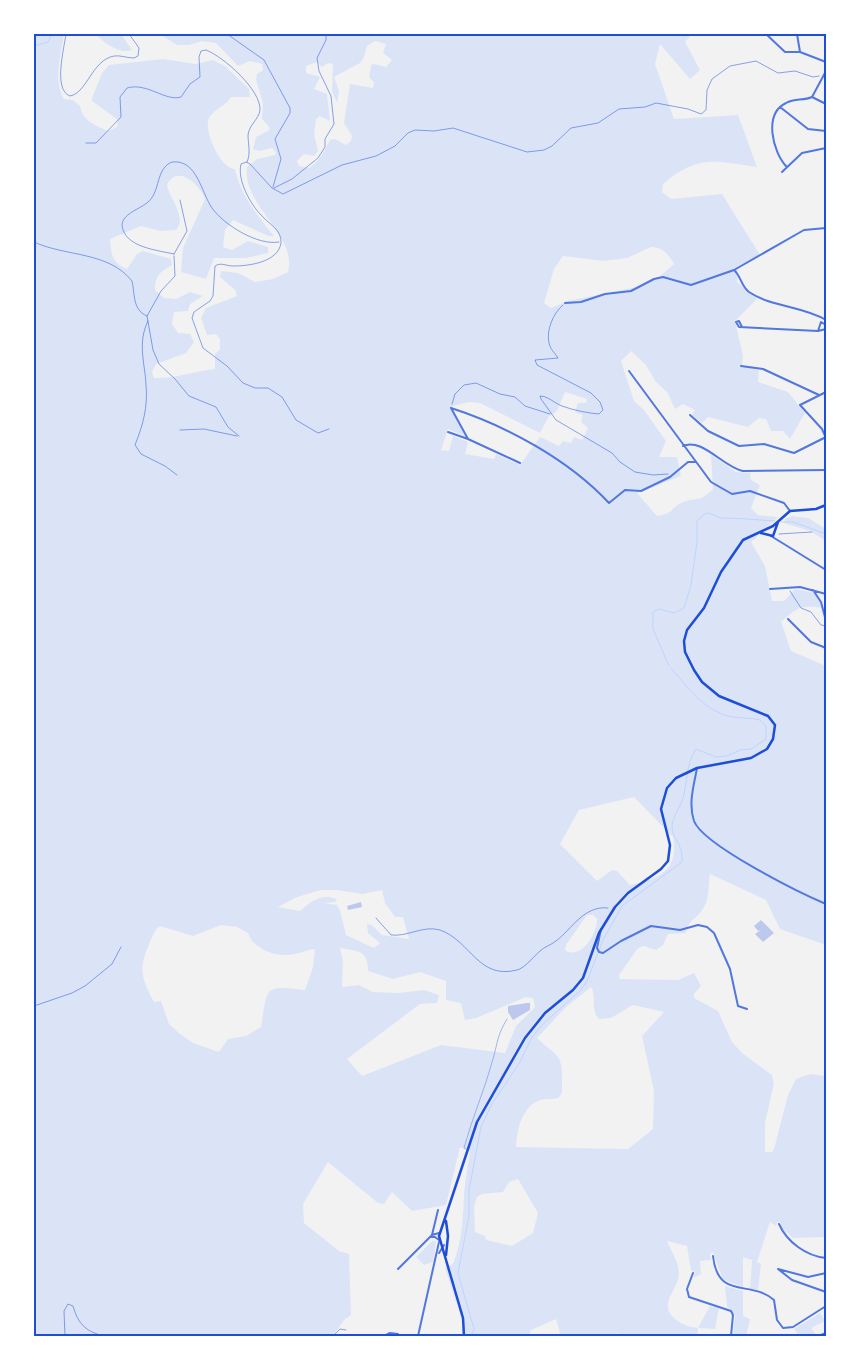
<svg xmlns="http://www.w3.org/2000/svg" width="860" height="1370" viewBox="0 0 860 1370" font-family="'PT Sans',sans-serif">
	<rect width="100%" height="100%" fill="#f2f2f2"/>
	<path fill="#dbe4f7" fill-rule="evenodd" d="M34,34H64C61,52 53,83 64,99L73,100L80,106C83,121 95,125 108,131L117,127L118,120L92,101V98L102,73L109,65L163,59L196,64L213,60L225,66L249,89L250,97H231C226,106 214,109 209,118C203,129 220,169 235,169C240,195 258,216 274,236H268L233,220L225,230L223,247L232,250L248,241L268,247V253L246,258H214L206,279L181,272L183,248L205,199C200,185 177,163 167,185C169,198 188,217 176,230L160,231L141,226L110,239C111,254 112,263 127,269L137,254L143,251L171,259L172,265C160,272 155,276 155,290L164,298L176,299L190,292L203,296L190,304L188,311L174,312L172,324L178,333L190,334L194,342L186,353L156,364L152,372L154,378C174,379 195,371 215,369V354L220,349V339L216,334L207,335L201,318L206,308L237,296L235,290L220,277L221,271L238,273L255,282L273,279L288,272C298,235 242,206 247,167L257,159L275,155L276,152L272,148L259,151L253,149L256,137L268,131L270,128L262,119L263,103L256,80L257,74L263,70L262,64L250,61L238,66L216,43L202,41L189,45H177L160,34H692L685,42L700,70L690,79L660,44L655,64L674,119L738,115L757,167C716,161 698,154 663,184L662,192L671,199L722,194L760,255L738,266L737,282L757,299L735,321L743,356L742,366L759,370L758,382L788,392L805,413L790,439L783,431H771L766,419L759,418L748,427L708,417L702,423L692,415L695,410L683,404L675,409L667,392L656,382L646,365L631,351L621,361L634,401L644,410L666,441L659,457H677L681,476L637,493L657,516C675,513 669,509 681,503C696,496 698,504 713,489L711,455L736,472L750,473L751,480L760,485L751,508L758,515L778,517L751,542L765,566L772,601H784L795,589L815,593L823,608C800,605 798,607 781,622L791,651L826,666V945L780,929L766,900L710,874C708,885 710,897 704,907C698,919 689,918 686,933L668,934L663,945L656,950L644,946L638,948L619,975L620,979L678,980L694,973L701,986L694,994V998L718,1011L732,1042L742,1053L772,1075L774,1083L765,1123V1152H772L774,1149L788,1095L796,1079L810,1074L826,1076V1237L793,1238L782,1228L780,1222H777L776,1226L770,1222L757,1262L761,1264L758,1290L750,1289L752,1260L743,1257V1287L723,1280L713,1252L710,1254L711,1260L700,1261L701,1274L693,1278L695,1272L691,1270L687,1246L667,1241C671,1251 679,1262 679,1274C678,1290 659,1303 673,1317C680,1324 688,1327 698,1328L710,1306L719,1308L715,1329L698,1328L697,1336H622L618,1333L614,1336H559L560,1333L556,1319L531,1330L528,1336H462L463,1322L445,1268L453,1264C462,1241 463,1219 464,1194C465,1180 468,1166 470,1151L460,1147L446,1205L412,1211L392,1192L384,1204L378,1203L328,1162L303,1204L304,1223L339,1251L349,1254L351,1315L344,1320L333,1336H34ZM375,41L386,44L383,53L392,60L386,67L374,64L371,65L369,77L374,82L373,88L350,84L344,123L352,136L351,141L346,145L335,139L330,140C324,151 320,161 309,168L299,166L297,161L304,154L314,156L318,151L314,134L316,119L320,116L330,121L327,94L314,89L320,77L306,73V66L317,62L322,67L328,63L333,64L332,91L337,103L339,91L334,77L360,63L364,57L367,46ZM651,247C663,247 668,254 674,264L660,276L637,287L568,301L551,308L544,303L554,269L563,256L603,261L627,258ZM565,392L587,399L586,403H578L575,412L583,415L581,422L588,428L582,440L574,437L571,443L563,441L559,446L540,437L520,465L496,454L494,459L465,454L468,442L453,436L449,451L441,450L448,429L465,436L451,410L453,406L469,402L480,403L540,433L549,416L557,411ZM634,797L673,837C679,870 659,879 630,885L617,871L612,870L597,881L560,844L579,810ZM321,890H337L363,894L382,890L385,903L395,917H403L409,939L382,935L372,925L367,924L368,933L380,943L374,948L346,935L340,910L337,905L324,903L335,902L337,899C321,893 311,901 300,911L278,907L297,897ZM587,915H593L597,919C597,933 584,956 568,952L565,950L566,945ZM221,925L237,927L248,933C253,948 272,956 287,955C296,955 306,950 315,949L313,967L305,990C263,985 268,986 261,1027L246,1036L228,1039L219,1052L193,1043L180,1034L169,1024L161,1001L154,1002C141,977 138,969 150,942C153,936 154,930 160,926L193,936ZM340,948C358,951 368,950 368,971L393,979L420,972L446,981V1000L461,1003L465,1020L476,1018L526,997L533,998L535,1007L516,1026L505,1053L441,1045L362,1076L347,1059L420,1004L437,1003L439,995L424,990L399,993L373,992L359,985L342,987L343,962ZM591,987C597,997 590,1009 599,1019L611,1018L633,1005L664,1012L642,1036L654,1091L653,1129L628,1149L516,1147C517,1132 521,1108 538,1101C544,1098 551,1100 558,1098C563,1094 562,1090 562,1083C563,1053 557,1057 537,1038L566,1007ZM518,1179L538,1213L533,1233L512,1246L486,1240L485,1236L475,1232L474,1207L477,1197L482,1194L503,1192L509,1182Z
		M96,34H121L132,50C121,55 102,42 96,34Z
		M792,516L808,518L826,529V541L810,531L784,523L785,519Z
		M432,1241H436L433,1262L424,1265L416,1257Z
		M725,1286L743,1291V1316L750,1319L746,1336H733L735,1315L727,1307Z
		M820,1313L825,1321L811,1328L816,1335L799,1336L794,1329Z"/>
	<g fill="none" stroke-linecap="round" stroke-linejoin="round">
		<path stroke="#bfd3fe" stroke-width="1" d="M34,46L48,42L52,34
			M782,522H793L826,534
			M669,666L653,629V612L659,609L674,613L684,608L691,585L697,542V521L706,513C712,513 716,517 721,518C740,518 757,520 775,521
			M471,1336L474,1329L458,1273L469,1216V1190L481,1127L492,1104L520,1062L532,1037L545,1022L580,991L587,981L604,938L622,906L682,862C683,842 672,840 672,826C672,819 679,808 682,801C688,785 685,765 696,749L716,757L727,756L740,750L751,749L766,739V726L760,720C750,717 739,719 728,716C703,709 688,688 671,668"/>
	</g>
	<path fill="#bdc9ec" d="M361,902L362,907L348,910L347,906Z
		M761,920L774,933L763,942L755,934L761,930L758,931L754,926Z
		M527,1003H530V1010L513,1020L508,1012V1006Z"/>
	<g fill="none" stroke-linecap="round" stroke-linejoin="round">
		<path stroke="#1d4ed8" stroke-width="0.5" d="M66,34C64,49 53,90 70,96C87,93 92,60 114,56C120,55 127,58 134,58L138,56L139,48L129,34
			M227,34L264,60L290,108V113L275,139L281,159L273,187
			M86,143H96L121,117L120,97L127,88C147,82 166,102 181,97L190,84L200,77L199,57L201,51L206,50C224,57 261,90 260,110C259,119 249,125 248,135C248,143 251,154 247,162
			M274,188L292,179L318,158L325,147V139L334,124L331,96L319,71L317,58L326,40V34
			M34,242C66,257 108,251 132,281C135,293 132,310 147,316
			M174,254C156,250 124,247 122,225C123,212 143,209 151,199C160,187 157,168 172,162C197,159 201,192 212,208C224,225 258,246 279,242
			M174,254L187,231L180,200
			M174,256L175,276L161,291L147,316L153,350L159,364L175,379L189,396L216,407L228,427L239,436
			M563,305C553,313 546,331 549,343C550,349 555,353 558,358L535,360L537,365L591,393L600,402L603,410L599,414C587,413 573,410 562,406C554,403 548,396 540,396L541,399L556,420L612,453L620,462L635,472L653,475L668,474
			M148,321C137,343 145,363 146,385C148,407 143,425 135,445L141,454L165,466L177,475
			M452,404L455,394L464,385L476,383L500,394L515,397L525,406L550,414
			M329,429L318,433L296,420L282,397L268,388H255L243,383L227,366L203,348L192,318L194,312L210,301L213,296L215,266C221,262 226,266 233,266C250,266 278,262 281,243C282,230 269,224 262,216C250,204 237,180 241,164L246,162L250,164L272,188L283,194L342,165L376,156L395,146L408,133L415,130L434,131L453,128L527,152L544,150L552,146L571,128L598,123L619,109L645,107L656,103L688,109L701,114L706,110L707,90L712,79L730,66L756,61L778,73L795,71L813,77L819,76
			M180,430L204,429L237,436
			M779,534L812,532
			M790,591L801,608L811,612L821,625L826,626
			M376,918L391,935C408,937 423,925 440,930C471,941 478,980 517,970C525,968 533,957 540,951C544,947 551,945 556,941C572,929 584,905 608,908
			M34,1006L72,993L85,986L112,964L121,947
			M65,1336L64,1311L68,1304L73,1306C78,1324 86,1332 104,1336
			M333,1336L340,1329L346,1330"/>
		<path stroke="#5277de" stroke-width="0.5" d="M466,1149L464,1148C472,1118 485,1089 493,1059C498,1041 497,1036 507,1019"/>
		<path stroke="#5277de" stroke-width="2" d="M766,34L785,52H800L826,62
			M797,34L800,52
			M780,107L808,129L826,131
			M786,166C773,152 763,114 786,103C795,98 803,101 812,97L826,104
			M782,172L802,153L826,148
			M826,228L804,230L734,270C741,276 741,286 749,292C771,307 803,306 826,320
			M565,303L581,302L605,294L631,291L654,279L663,277L691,285L734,270
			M742,327L739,321L736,322L739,327L818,331L826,329
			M818,331L821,322L826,325
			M741,366L763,369L819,395
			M629,371L711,482L732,494L750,491L784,503L790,511
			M826,392L800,405L822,429L826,438
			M451,408C507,426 569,460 609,503L625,490L641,491L670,477L688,462H695
			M451,408L468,439L520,463
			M690,415L708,431L739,446L764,444L794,453L826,437
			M448,432L468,439
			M683,446C702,437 724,468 743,471L826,470
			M771,536L826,570
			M770,589L800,587L826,594
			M813,590L821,602L826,621
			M788,619L811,642L826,648
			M697,768C694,785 688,803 694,821C703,845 800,893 826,904
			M601,929L597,948L599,952L603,953L621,941L651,926L680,930L698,925L707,927L714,933L730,969L738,1006L747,1009
			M779,1224C787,1242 806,1256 826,1258
			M432,1235L438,1210
			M431,1237H435L439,1240
			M439,1253L444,1245
			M713,1256C718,1301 750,1279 774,1300L777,1320L783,1328L793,1327L826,1306
			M398,1269L432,1235L439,1233
			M693,1273L687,1289L689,1297L731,1311L733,1315L731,1336
			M826,1273L808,1277L778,1269L792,1280L826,1292
			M384,1336L390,1333L398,1334L399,1336
			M418,1336L439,1242
			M818,1336L826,1333"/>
		<path stroke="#5277de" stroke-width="2" d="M812,97L826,71"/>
		<path stroke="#1d4ed8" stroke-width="2.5" d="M761,533L773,536L778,522
			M446,1221L448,1236L446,1255
			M464,1336L463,1318L439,1236L477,1122L525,1038L545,1013L573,990L583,978L599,933L615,907L628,893L661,869L668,861L670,845L661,809L667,788L676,778L697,768L751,758L767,749L773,739L775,725L768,716L719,696L702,682L694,670L685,652L684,641L687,630L704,608L721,572L743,540L773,526L790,511L816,509L826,505"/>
	</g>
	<rect width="860" height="1370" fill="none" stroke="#ffffff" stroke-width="70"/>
	<rect x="35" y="35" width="790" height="1300" fill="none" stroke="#1d4ed8" stroke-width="2"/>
</svg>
